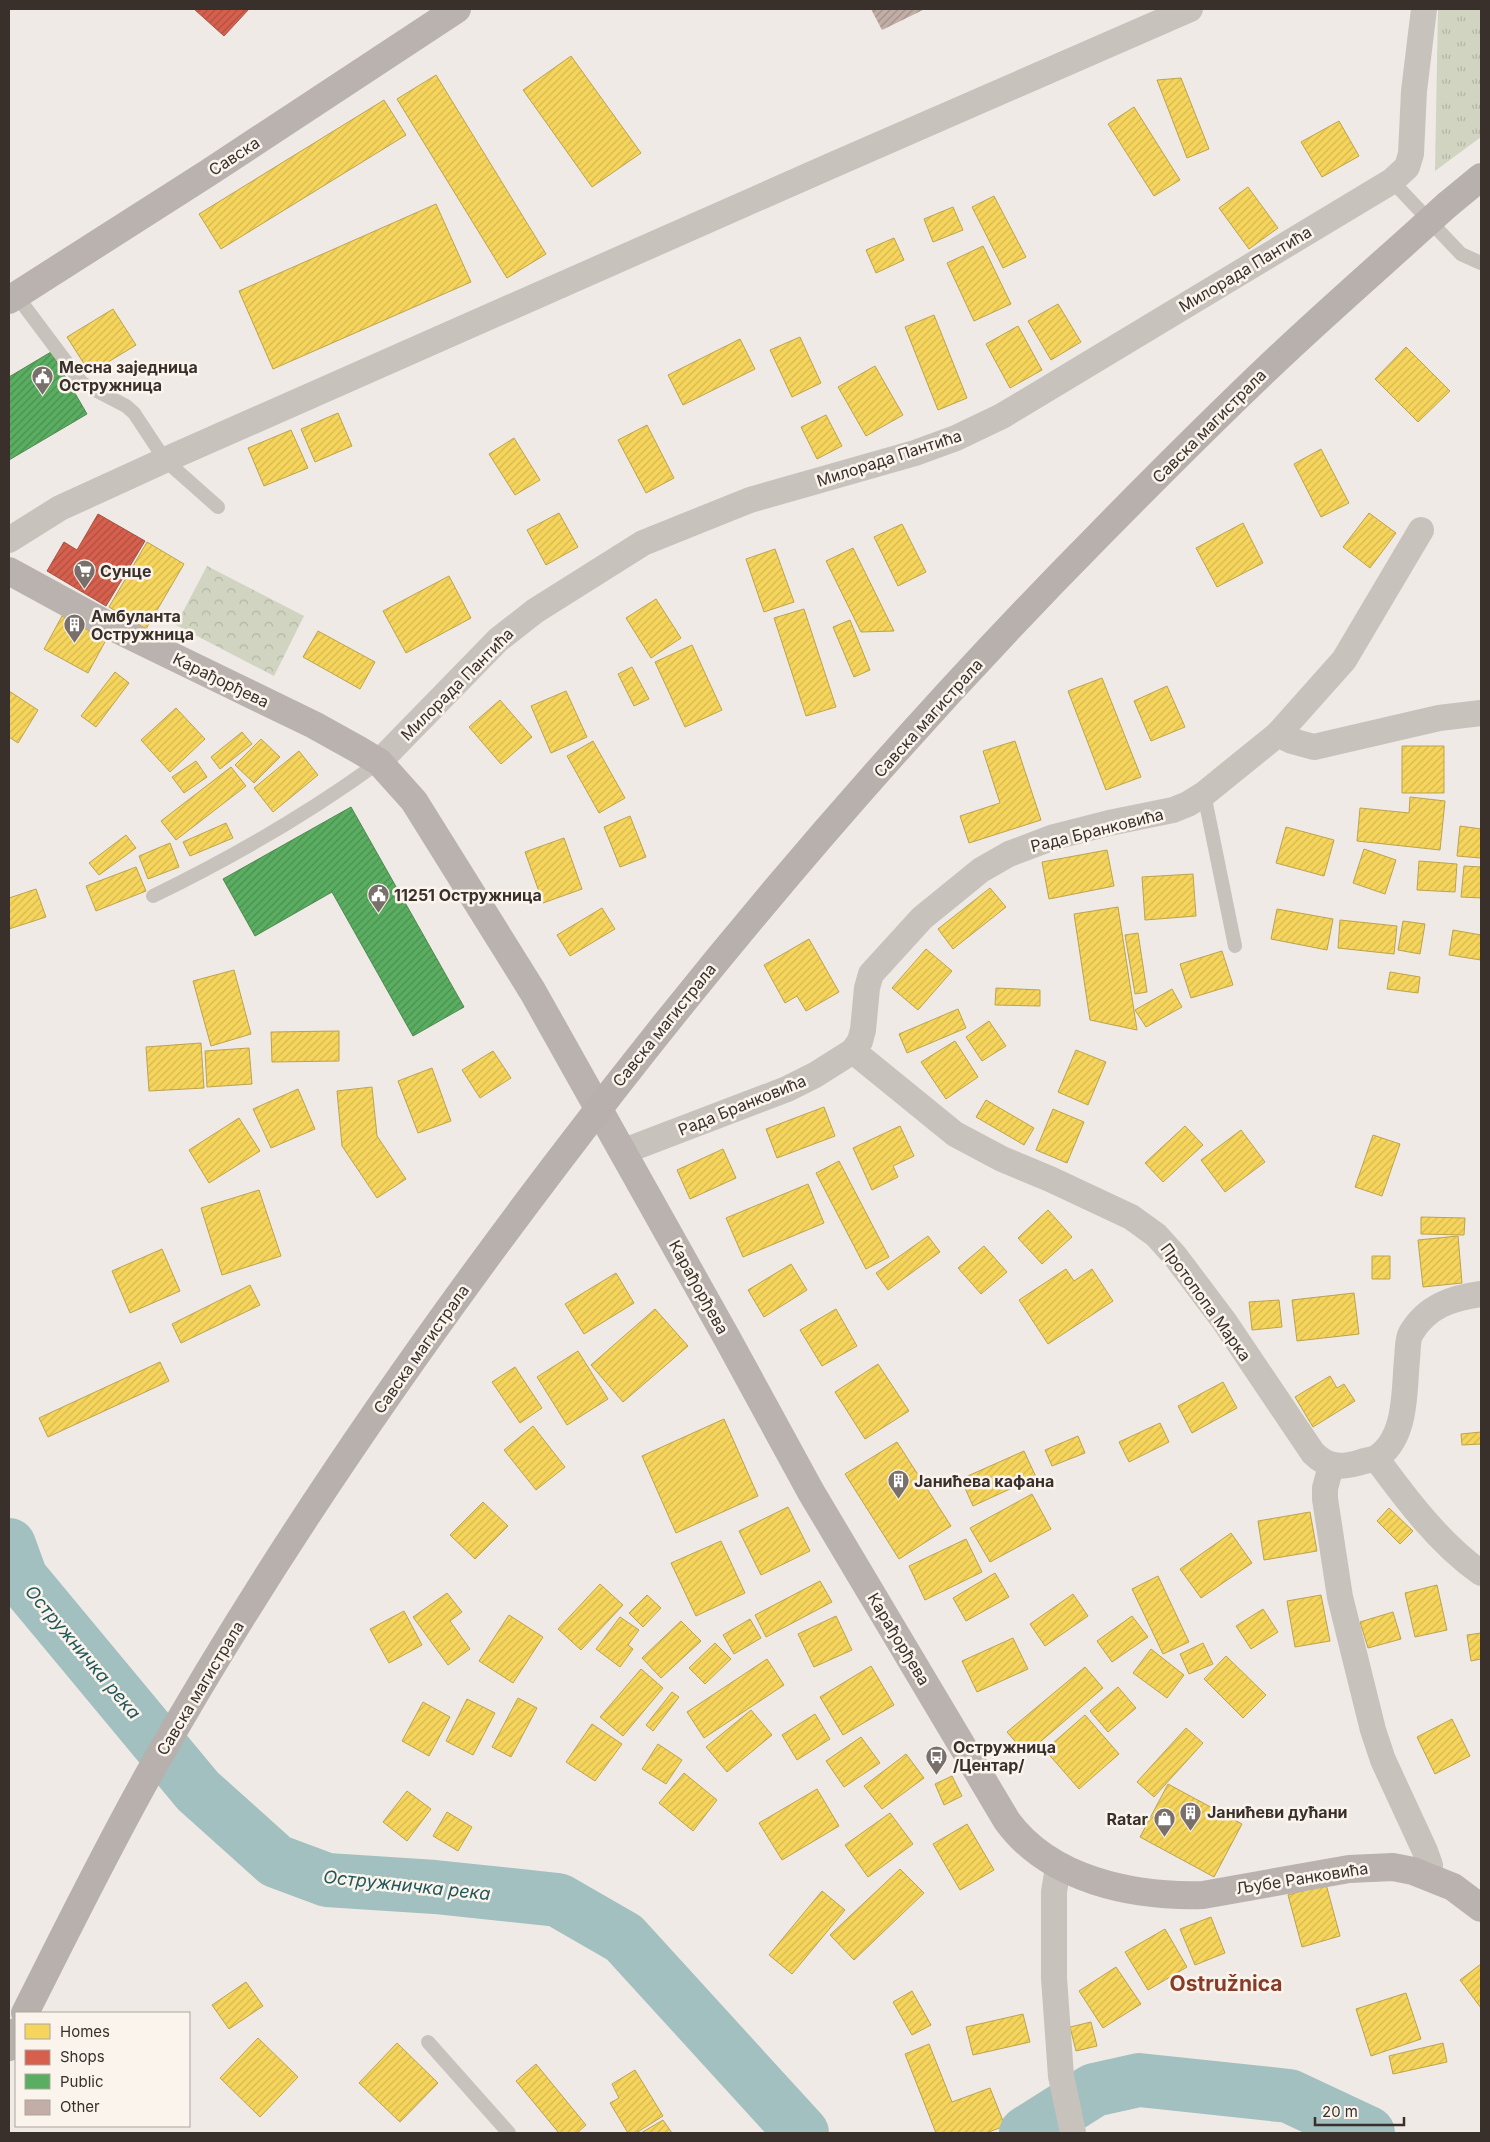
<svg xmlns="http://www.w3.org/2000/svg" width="1490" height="2142" viewBox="0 0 1490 2142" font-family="Inter,sans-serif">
	<defs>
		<pattern id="grass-tufts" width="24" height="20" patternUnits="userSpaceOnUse" patternTransform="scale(1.25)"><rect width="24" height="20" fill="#d0d4c0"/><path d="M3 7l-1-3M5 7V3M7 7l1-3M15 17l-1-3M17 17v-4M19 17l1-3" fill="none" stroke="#b3b6a5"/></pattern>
		<pattern id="forest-crowns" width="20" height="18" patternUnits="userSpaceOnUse" patternTransform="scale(1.25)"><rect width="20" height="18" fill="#d0d4c0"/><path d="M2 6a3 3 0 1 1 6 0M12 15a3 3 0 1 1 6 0" fill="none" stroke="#b3b6a5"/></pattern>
		<pattern id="homes-hatch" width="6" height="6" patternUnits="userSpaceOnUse" patternTransform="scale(1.25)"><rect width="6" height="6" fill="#f6d55c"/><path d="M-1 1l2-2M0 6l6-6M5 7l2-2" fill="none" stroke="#d4b750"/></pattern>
		<pattern id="shops-hatch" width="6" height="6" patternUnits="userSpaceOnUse" patternTransform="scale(1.25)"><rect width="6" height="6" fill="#d6604d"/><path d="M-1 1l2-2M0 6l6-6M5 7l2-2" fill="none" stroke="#af5040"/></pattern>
		<pattern id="public-hatch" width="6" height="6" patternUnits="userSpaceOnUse" patternTransform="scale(1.25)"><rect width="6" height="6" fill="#5aae61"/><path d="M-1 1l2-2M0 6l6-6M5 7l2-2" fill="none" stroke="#4b8e50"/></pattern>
		<pattern id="building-hatch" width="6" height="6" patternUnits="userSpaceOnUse" patternTransform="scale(1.25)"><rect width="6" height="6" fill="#c2aea7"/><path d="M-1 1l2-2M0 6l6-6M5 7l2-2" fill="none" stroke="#9f8e88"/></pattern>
	</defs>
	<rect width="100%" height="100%" fill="#efeae5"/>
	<path fill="url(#grass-tufts)" d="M1438,9H1481V137L1435,171Z"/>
	<path fill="url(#forest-crowns)" d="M207,566L304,616L274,676L176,625Z"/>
	<path fill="url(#homes-hatch)" stroke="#bda34d" d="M571,56L641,153L592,187L523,90Z
		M436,75L546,254L507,278L397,99Z
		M1181,78L1209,149L1187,158L1157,80Z
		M384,100L406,135L221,249L199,214Z
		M1134,107L1180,180L1154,196L1108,124Z
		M1339,121L1359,156L1322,177L1301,142Z
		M1248,187L1278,228L1249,249L1219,208Z
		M994,196L1026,257L1003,268L972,207Z
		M436,204L471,282L273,369L239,291Z
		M953,207L963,230L933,242L924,219Z
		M894,238L904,260L876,273L866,250Z
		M983,246L1011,304L974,321L947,263Z
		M1058,304L1081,342L1051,360L1028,321Z
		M113,309L136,345L90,373L67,337Z
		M934,315L967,398L938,410L905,327Z
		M1018,326L1042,370L1010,388L986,344Z
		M800,337L821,383L792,397L770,350Z
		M740,339L755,369L683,405L668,375Z
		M1406,347L1450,391L1418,422L1375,379Z
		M875,366L903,415L866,436L838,387Z
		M338,413L352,446L315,462L301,429Z
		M826,415L842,446L817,459L801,427Z
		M647,425L674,478L646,493L618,440Z
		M291,430L308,468L264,486L248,448Z
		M514,438L540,480L515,495L489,454Z
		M1321,449L1349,503L1321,517L1294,464Z
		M559,513L578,547L546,565L527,530Z
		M1369,513L1396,533L1370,568L1343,547Z
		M1243,523L1263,563L1217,587L1196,548Z
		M902,524L926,572L898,586L874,537Z
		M147,542L184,564L146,629L109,607Z
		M853,548L894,631L861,632L826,561Z
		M775,549L794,602L764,612L746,559Z
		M449,576L471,618L406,653L383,611Z
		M656,599L681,638L651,658L626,618Z
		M804,609L836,707L806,716L774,618Z
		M62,616L106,640L88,673L44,649Z
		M850,620L870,670L854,677L833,627Z
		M318,631L375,662L360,689L303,657Z
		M692,645L722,710L685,727L655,662Z
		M632,667L649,699L634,706L618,674Z
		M115,672L129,683L96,727L81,716Z
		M1102,678L1141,777L1106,790L1068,691Z
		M1167,686L1185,727L1151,741L1134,701Z
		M9,691L38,710L18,743L9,737Z
		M566,691L587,737L551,753L531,706Z
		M500,700L532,737L501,764L469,727Z
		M176,708L205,739L170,772L141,740Z
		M242,732L252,744L220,769L211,757Z
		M261,739L280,757L254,783L235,765Z
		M593,741L625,798L599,813L567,756Z
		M1015,741L1041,820L969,843L960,816L1000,803L983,751Z
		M1402,746H1444V793H1402Z
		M299,751L318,775L273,812L254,788Z
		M196,761L207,777L184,793L172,777Z
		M231,767L246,786L176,840L161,821Z
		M1410,797L1445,801L1440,850L1357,841L1360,808L1409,813Z
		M630,816L646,857L620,867L604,827Z
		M226,823L233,838L190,856L183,842Z
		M1460,826L1481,829V858L1457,856Z
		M1286,827L1334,840L1324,876L1276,863Z
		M126,835L136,848L99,875L89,863Z
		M564,838L582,889L543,903L525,852Z
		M170,843L179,867L148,879L139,856Z
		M1364,849L1396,860L1385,894L1353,883Z
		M1107,850L1114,886L1049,899L1042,862Z
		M1419,861L1457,864L1455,892L1417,890Z
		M1464,866L1481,867V898L1461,897Z
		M136,867L146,891L96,911L86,886Z
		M1193,874L1196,916L1145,920L1142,877Z
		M990,888L1006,907L953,949L938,929Z
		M36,889L46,917L9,929V898Z
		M1118,907L1137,1030L1090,1020L1074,914Z
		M602,908L615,929L570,956L557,935Z
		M1277,909L1333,919L1327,950L1271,939Z
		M1340,920L1397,926L1394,954L1338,948Z
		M1403,921L1425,924L1420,954L1398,950Z
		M1453,930L1481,935V960L1449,955Z
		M1138,933L1147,992L1135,994L1125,935Z
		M809,939L839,992L806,1011L797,996L785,1003L764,965Z
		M926,949L952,971L918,1010L892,988Z
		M1222,951L1233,985L1191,998L1180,964Z
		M234,970L251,1034L211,1046L193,981Z
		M1390,972L1420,977L1418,993L1387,989Z
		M996,988L1040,990V1006L995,1005Z
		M1172,989L1182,1007L1146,1027L1135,1010Z
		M958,1009L966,1028L907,1053L899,1034Z
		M989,1021L1006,1046L982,1061L966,1037Z
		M339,1031V1061L272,1062L271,1032Z
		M955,1041L978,1077L946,1099L921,1062Z
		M201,1043L204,1088L149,1091L146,1047Z
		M249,1048L252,1084L207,1087L205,1051Z
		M1076,1050L1106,1062L1088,1105L1058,1092Z
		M493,1051L511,1078L480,1098L462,1070Z
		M432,1068L451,1121L418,1133L398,1081Z
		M372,1087L377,1136L406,1179L377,1198L342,1146L337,1091Z
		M298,1089L315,1129L271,1148L253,1109Z
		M986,1100L1034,1128L1024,1145L976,1117Z
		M824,1107L835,1136L777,1158L766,1129Z
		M1053,1109L1084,1122L1067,1163L1036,1150Z
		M239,1118L260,1151L209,1183L189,1150Z
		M900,1126L914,1156L893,1166L898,1177L872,1190L853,1148Z
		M1185,1126L1203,1145L1163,1182L1145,1163Z
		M1241,1130L1265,1162L1225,1192L1201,1160Z
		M1373,1135L1400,1144L1382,1196L1355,1187Z
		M723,1149L736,1178L690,1199L677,1170Z
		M839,1161L889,1257L866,1269L816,1173Z
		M808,1184L824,1223L743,1257L726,1218Z
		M259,1190L281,1256L222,1275L201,1208Z
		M1048,1210L1072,1237L1042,1264L1018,1238Z
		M1421,1217L1465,1218L1464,1235L1421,1234Z
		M928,1236L940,1252L888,1290L876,1273Z
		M1458,1236L1462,1283L1423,1287L1418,1240Z
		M984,1246L1007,1272L981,1294L958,1268Z
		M162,1249L180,1291L130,1313L112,1271Z
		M1372,1256H1390V1279H1372Z
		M791,1264L807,1290L764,1317L748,1290Z
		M1066,1269L1074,1281L1092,1269L1113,1301L1048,1344L1019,1300Z
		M616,1273L634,1303L584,1334L565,1304Z
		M250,1285L260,1305L181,1343L172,1324Z
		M1354,1293L1359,1334L1297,1341L1292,1300Z
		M1279,1300L1282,1327L1252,1330L1249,1302Z
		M655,1309L688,1346L623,1402L591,1365Z
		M836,1309L857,1346L822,1366L800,1330Z
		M578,1351L608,1399L567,1425L537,1377Z
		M160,1362L169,1381L48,1437L39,1418Z
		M878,1364L909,1411L865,1439L835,1392Z
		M515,1367L542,1408L520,1423L492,1382Z
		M1330,1376L1337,1388L1344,1384L1355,1401L1313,1427L1295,1397Z
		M1223,1382L1237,1408L1192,1433L1178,1406Z
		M724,1419L758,1496L676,1533L642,1456Z
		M1160,1423L1169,1442L1129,1462L1119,1442Z
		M533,1426L565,1467L536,1490L504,1450Z
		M1481,1432V1444L1462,1445L1461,1434Z
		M1078,1436L1085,1453L1052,1466L1045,1450Z
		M897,1442L951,1526L899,1559L845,1474Z
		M1024,1451L1036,1477L973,1506L961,1479Z
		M1032,1494L1051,1529L990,1562L970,1528Z
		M483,1502L508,1526L475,1559L450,1535Z
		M788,1507L810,1551L761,1575L739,1531Z
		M1389,1508L1413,1531L1400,1544L1377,1521Z
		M1310,1512L1317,1551L1264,1560L1258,1521Z
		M1231,1533L1252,1563L1201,1598L1180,1569Z
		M966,1539L982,1572L925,1600L909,1566Z
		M721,1541L745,1593L696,1616L671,1563Z
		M995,1573L1009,1597L966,1621L953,1598Z
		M1158,1576L1189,1642L1163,1654L1132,1589Z
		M820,1581L832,1602L766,1637L755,1615Z
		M600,1584L623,1605L581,1650L558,1629Z
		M1437,1585L1447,1630L1415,1637L1405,1593Z
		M447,1593L462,1612L450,1621L470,1649L448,1665L413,1617Z
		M1073,1594L1088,1616L1045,1646L1030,1624Z
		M647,1595L661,1608L643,1627L629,1613Z
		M1321,1595L1330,1641L1295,1647L1287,1601Z
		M1263,1609L1278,1632L1251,1649L1236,1626Z
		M404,1611L422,1645L389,1663L370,1629Z
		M1393,1612L1401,1639L1368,1648L1360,1622Z
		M509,1615L543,1637L513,1683L479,1661Z
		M836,1616L852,1650L814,1667L798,1634Z
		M1132,1616L1148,1637L1112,1662L1097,1641Z
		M620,1617L639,1630L628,1645L633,1649L620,1667L596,1649Z
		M750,1619L761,1638L734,1654L723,1635Z
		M681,1621L701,1641L661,1678L642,1658Z
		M1481,1633V1659L1471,1661L1467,1635Z
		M1013,1638L1028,1669L977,1692L962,1661Z
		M715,1643L731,1659L705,1684L689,1668Z
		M1203,1643L1213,1664L1189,1674L1180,1654Z
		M1151,1649L1184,1675L1167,1698L1133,1673Z
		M1226,1656L1266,1695L1243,1718L1204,1679Z
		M767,1659L784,1685L704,1738L687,1712Z
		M871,1666L894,1705L843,1735L820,1697Z
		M1085,1667L1103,1688L1026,1754L1007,1732Z
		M641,1669L663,1688L623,1736L600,1717Z
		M1118,1687L1136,1708L1108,1732L1090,1711Z
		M672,1692L679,1697L653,1731L646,1725Z
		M518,1698L537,1708L511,1757L492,1747Z
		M467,1699L495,1713L473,1755L446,1741Z
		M423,1702L450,1717L429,1756L402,1741Z
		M751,1710L772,1735L727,1772L706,1747Z
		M815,1714L830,1739L797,1760L782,1735Z
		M1085,1715L1119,1754L1079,1789L1045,1750Z
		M1452,1719L1470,1756L1435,1774L1417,1737Z
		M592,1724L622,1744L595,1781L566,1762Z
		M1186,1728L1203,1743L1154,1797L1137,1782Z
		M861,1737L880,1763L844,1787L826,1761Z
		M658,1744L682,1760L666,1784L642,1769Z
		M906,1754L924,1778L882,1809L864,1786Z
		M684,1773L717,1800L693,1831L659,1803Z
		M952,1776L962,1796L944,1805L935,1784Z
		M1168,1784L1242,1824L1214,1877L1140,1837Z
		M817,1789L839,1826L782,1860L759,1823Z
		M407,1791L431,1809L407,1841L383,1822Z
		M447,1812L472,1827L458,1851L433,1836Z
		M890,1813L913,1844L868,1877L845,1845Z
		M967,1824L994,1870L960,1890L933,1844Z
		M900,1869L924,1893L854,1960L830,1935Z
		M1326,1884L1340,1936L1302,1947L1288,1895Z
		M822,1891L845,1910L792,1974L769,1955Z
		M1211,1917L1225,1953L1195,1965L1180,1929Z
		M1165,1929L1187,1967L1148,1990L1125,1952Z
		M1481,1964V2008L1460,1980Z
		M1116,1967L1141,2004L1103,2028L1079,1991Z
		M246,1982L263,2006L229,2029L212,2005Z
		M912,1991L931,2025L912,2035L893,2002Z
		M1406,1993L1421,2039L1371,2056L1356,2009Z
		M1023,2014L1030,2042L973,2055L966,2027Z
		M1091,2022L1097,2046L1076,2051L1070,2027Z
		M258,2038L298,2077L260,2117L220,2078Z
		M397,2043L438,2083L400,2122L359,2083Z
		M1443,2043L1447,2062L1393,2074L1389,2056Z
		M929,2044L952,2102L990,2088L1005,2126L986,2133H936L905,2054Z
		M536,2064L586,2125L577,2133H559L516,2081Z
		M635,2070L663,2116L636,2133H628L610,2103L619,2098L612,2084Z
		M663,2120L672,2133H641Z"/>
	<path fill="url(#shops-hatch)" stroke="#a75143" d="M194,9H249L224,36Z
		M98,514L145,541L106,606L47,571L64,542L77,550Z"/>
	<path fill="url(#public-hatch)" stroke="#508851" d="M51,352L87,414L9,460V377Z
		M351,807L464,1007L413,1036L332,892L255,936L223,879Z"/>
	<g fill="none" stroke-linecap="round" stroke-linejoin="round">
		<path stroke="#a1c0bf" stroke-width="54" d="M9,1545L21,1578L198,1791L276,1861L327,1880L435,1887L558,1900L624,1938L802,2133
			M1026,2133L1094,2090L1139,2080L1289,2096L1368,2133"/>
	</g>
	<path fill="url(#building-hatch)" d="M871,9H925L882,30Z"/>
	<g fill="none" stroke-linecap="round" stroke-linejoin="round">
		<path stroke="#c8c2bd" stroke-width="14" d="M1392,181L1461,254L1481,263
			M16,295L82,383L126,406L134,413L165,460L218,507
			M1204,794L1235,946
			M153,896C231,858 308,814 379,762
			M428,2042L509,2133"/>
		<path stroke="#c8c2bd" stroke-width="26" d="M9,540L60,508L165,460L835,164L1190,9
			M1278,734L1292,741L1314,747L1439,718L1481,713
			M379,762L498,640L535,611L643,543L750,500L915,453L956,438L1002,416L1392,181L1407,167L1411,154L1414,91L1424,9
			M853,1051L955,1134L1002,1159L1050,1179L1131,1217L1156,1235L1175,1256L1224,1321L1313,1453C1327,1467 1339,1468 1358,1463C1363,1461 1371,1460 1376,1458C1407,1439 1404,1391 1407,1359C1408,1351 1407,1340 1411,1333C1427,1306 1452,1298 1481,1294
			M622,1152L787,1089L815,1075L853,1051L860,1041L863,1030L867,988L871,974L922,918L981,870L1009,854L1054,837L1109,823L1173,810L1188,804L1204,794L1278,734L1344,660L1421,530
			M1376,1458C1406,1499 1439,1543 1481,1573
			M1331,1466L1325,1488V1499L1340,1597L1373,1730L1383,1760L1425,1851L1430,1865L1427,1876
			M1058,1867L1054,1892V1978L1061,2076L1073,2133"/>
		<path stroke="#b9b2ae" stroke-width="28" d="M9,300L208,173L457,9
			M9,571L106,624L314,725L359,750L379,762L414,801L533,992L727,1338L811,1492L1007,1821C1050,1880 1133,1897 1203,1895L1349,1869L1393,1867L1413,1871L1453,1887L1481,1908"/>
		<path stroke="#b7b0ac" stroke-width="28" d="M1447,205L1481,177
			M9,2047L16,2032"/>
		<path stroke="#b7b0ac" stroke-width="28" d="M25,2013C67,1930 108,1846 154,1765C272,1556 409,1358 554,1167C723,944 905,731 1101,533C1158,475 1216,417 1275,361C1331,308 1390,257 1447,205"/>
	</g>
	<defs>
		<symbol id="civic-pin" viewBox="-11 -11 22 30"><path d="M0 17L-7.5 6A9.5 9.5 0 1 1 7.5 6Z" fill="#79706c" stroke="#faf4ed"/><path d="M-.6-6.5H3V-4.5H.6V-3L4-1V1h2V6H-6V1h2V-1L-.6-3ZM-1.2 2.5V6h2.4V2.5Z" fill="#fff"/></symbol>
		<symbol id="supermarket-pin" viewBox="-11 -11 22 30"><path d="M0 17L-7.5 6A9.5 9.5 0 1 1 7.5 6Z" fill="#79706c" stroke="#faf4ed"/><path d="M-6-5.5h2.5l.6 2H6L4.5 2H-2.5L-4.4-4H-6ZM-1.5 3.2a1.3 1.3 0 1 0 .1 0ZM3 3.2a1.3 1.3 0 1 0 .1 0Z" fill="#fff"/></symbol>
		<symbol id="building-pin" viewBox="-11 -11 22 30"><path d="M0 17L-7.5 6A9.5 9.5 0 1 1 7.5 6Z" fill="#79706c" stroke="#faf4ed"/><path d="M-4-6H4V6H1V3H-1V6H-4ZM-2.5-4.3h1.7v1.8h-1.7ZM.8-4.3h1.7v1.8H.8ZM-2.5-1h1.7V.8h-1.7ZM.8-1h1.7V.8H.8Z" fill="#fff"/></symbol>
		<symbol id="bus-pin" viewBox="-11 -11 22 30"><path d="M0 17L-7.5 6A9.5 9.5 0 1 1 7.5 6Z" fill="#79706c" stroke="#faf4ed"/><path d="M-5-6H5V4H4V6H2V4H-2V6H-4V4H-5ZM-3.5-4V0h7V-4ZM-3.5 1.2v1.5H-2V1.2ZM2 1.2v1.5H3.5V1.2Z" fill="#fff"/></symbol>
		<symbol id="shop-pin" viewBox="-11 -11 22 30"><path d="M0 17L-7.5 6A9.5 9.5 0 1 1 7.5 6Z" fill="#79706c" stroke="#faf4ed"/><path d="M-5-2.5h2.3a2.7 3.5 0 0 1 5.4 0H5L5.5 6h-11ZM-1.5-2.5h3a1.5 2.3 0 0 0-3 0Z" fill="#fff"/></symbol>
	</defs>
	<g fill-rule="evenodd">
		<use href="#civic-pin" x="30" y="364" width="25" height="34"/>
		<use href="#supermarket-pin" x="72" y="558" width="25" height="34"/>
		<use href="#building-pin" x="62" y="612" width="25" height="34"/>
		<use href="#civic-pin" x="366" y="882" width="25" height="34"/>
		<use href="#building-pin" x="886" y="1468" width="25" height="34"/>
		<use href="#bus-pin" x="924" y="1744" width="25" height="34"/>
		<use href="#building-pin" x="1178" y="1800" width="25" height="34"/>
		<use href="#shop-pin" x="1152" y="1806" width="25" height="34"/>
	</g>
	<g text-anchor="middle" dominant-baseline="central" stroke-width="5" stroke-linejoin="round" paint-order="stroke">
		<g font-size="16" fill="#392f2b" stroke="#faf4ed">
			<text transform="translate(234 156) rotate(-33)">Савска</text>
			<text transform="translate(1245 269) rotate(-31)">Милорада Пантића</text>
			<text transform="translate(1209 426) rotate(-45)">Савска магистрала</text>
			<text transform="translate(889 458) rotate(-18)">Милорада Пантића</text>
			<text transform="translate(221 680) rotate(26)">Карађорђева</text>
			<text transform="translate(457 684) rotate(-45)">Милорада Пантића</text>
			<text transform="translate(928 718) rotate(-48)">Савска магистрала</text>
			<text transform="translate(1097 830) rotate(-14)">Рада Бранковића</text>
			<text transform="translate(664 1025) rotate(-51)">Савска магистрала</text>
			<text transform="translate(742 1105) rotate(-22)">Рада Бранковића</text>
			<text transform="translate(699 1287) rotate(61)">Карађорђева</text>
			<text transform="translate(1206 1302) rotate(54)">Протопопа Марка</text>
			<text transform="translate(421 1349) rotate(-55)">Савска магистрала</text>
			<text transform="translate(899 1639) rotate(59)">Карађорђева</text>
			<text transform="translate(200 1688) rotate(-59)">Савска магистрала</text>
			<text transform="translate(1302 1878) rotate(-9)">Љубе Ранковића</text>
		</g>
		<g font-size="16" font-weight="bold" fill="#392f2b" stroke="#faf4ed" text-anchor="start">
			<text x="59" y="367">Месна заједница<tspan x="59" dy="18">Остружница</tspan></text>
			<text x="100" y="571">Сунце</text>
			<text x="91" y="616">Амбуланта<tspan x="91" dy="18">Остружница</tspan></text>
			<text x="394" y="895">11251 Остружница</text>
			<text x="914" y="1481">Јанићева кафана</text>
			<text x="953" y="1747">Остружница<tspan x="953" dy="18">/Центар/</tspan></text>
			<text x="1207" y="1812">Јанићеви дућани</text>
			<text x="1148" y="1819" text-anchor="end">Ratar</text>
		</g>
		<g font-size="18" font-style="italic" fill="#21575a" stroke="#faf4ed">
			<text transform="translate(83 1652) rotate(50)">Остружничка река</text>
			<text transform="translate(407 1885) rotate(6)">Остружничка река</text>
		</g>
		<g font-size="21" font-weight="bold" fill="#863c26" stroke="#faf4ed">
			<text x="1226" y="1983">Ostružnica</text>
		</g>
	</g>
	<rect width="1490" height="2142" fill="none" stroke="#392f2b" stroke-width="20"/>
	<rect x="15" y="2012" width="175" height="115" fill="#faf4ed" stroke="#ada59f"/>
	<rect x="25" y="2024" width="25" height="15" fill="#f6d55c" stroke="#ada59f"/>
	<text x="60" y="2037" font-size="15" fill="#392f2b">Homes</text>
	<rect x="25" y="2050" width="25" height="15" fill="#d6604d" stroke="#ada59f"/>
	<text x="60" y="2062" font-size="15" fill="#392f2b">Shops</text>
	<rect x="25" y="2074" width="25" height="15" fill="#5aae61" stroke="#ada59f"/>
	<text x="60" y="2087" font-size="15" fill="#392f2b">Public</text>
	<rect x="25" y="2100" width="25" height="15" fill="#c2aea7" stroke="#ada59f"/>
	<text x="60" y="2112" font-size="15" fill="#392f2b">Other</text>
	<path d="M1315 2117v8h89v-8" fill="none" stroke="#392f2b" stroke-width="2.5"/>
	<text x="1322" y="2117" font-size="15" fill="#392f2b" stroke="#faf4ed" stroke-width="4" paint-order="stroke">20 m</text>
</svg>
